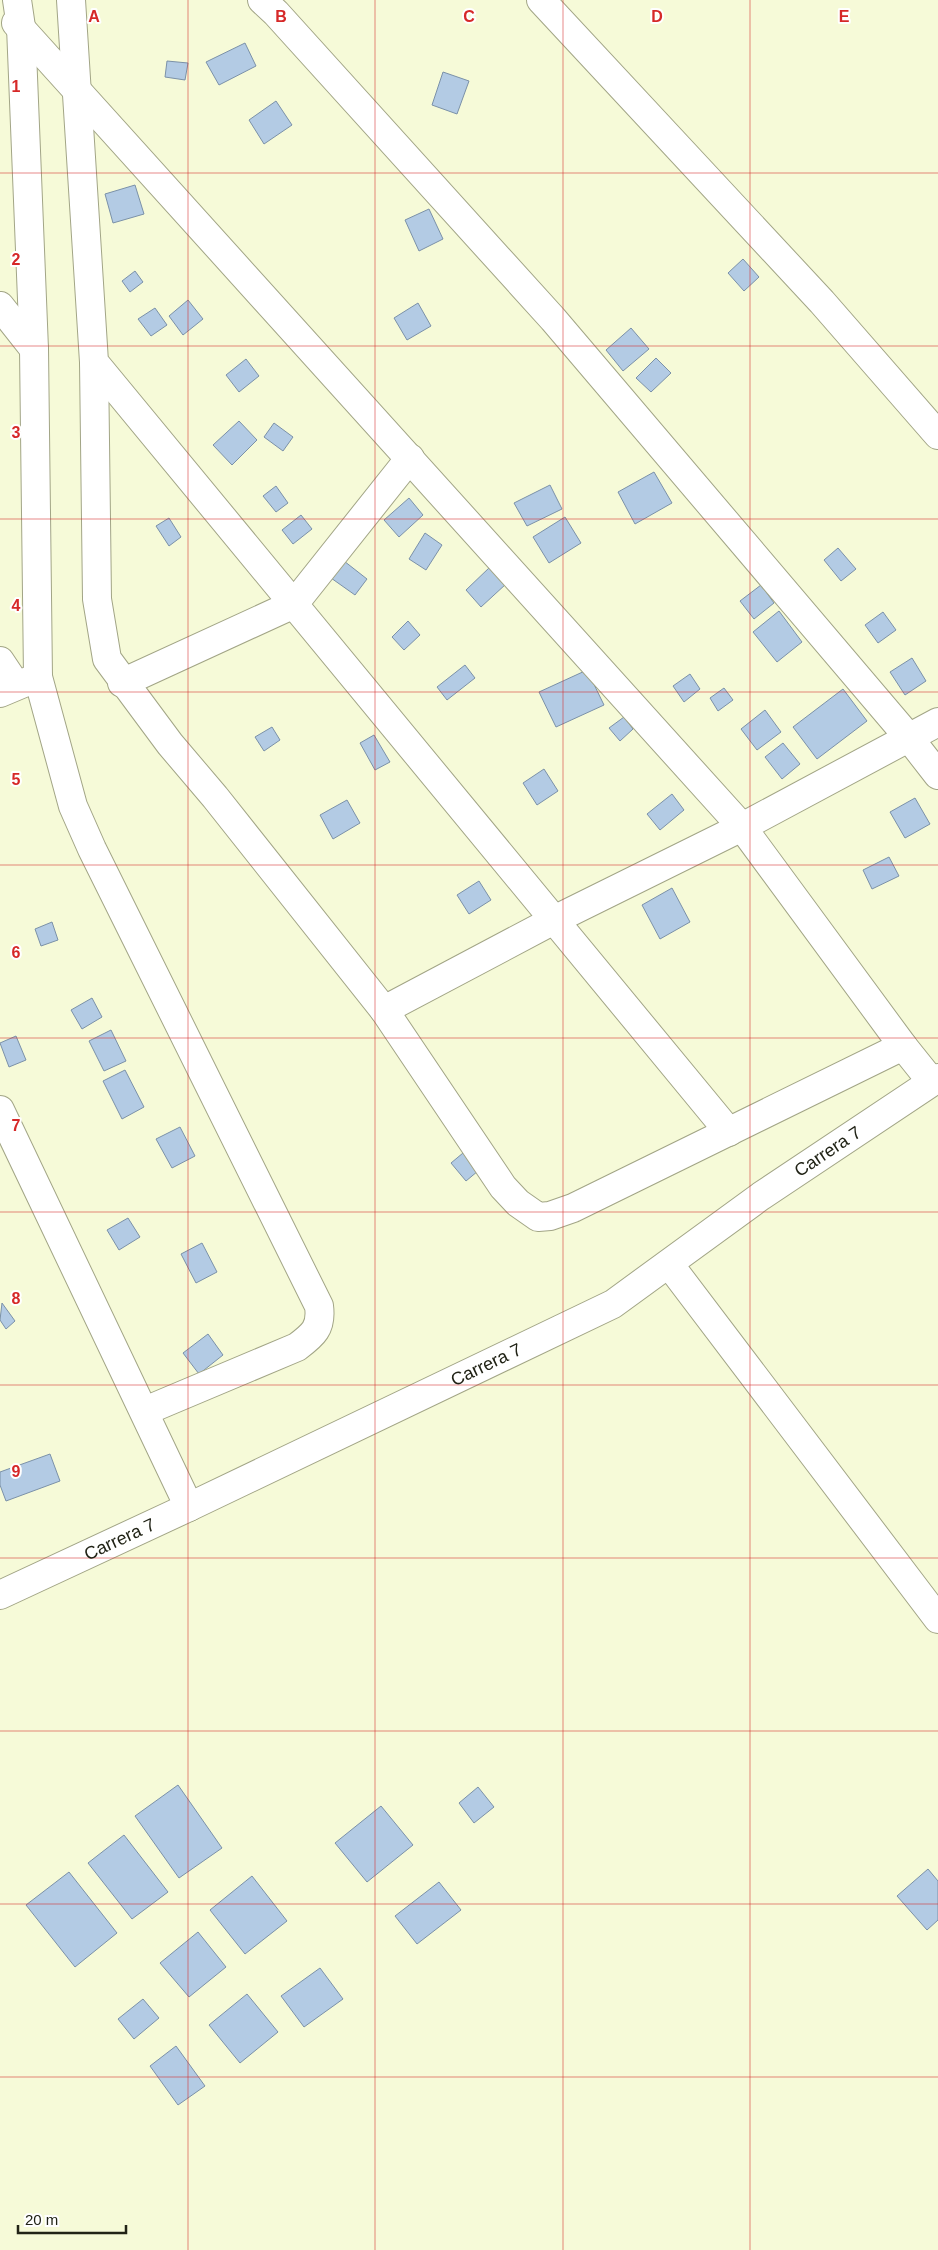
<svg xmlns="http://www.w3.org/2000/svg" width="938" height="2250" viewBox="0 0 938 2250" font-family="Arial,sans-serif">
	<rect width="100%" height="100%" fill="#f6fad8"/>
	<path fill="#b3cbe4" stroke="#7b91a8" d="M245,43L256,66L219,85L206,62Z
		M167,61L188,63L185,80L165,77Z
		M443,72L469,81L457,114L432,105Z
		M276,101L292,125L264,144L249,120Z
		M135,185L144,214L113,223L105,194Z
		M429,209L443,239L419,251L405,220Z
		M743,259L759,277L744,291L728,273Z
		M135,271L143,282L130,292L122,281Z
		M188,300L203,319L183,335L169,316Z
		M418,303L431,326L407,340L394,318Z
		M155,308L167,325L151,336L138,319Z
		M631,328L649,349L623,371L606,350Z
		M656,358L671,373L651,392L636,378Z
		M246,359L259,376L239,392L226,375Z
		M239,421L257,440L232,465L213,445Z
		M274,423L293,437L283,451L264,437Z
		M654,472L672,503L635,524L618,492Z
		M550,485L562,509L527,526L514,503Z
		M276,486L288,503L276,512L263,496Z
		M409,498L423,515L399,537L384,520Z
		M301,515L312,529L293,544L282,530Z
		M565,517L581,543L549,563L533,537Z
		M169,518L181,537L169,546L156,526Z
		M425,533L442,545L426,570L409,559Z
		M838,548L856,569L841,581L824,560Z
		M344,561L367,579L355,595L331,578Z
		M490,567L506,584L481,607L466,590Z
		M761,585L774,603L754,619L740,601Z
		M779,611L802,642L777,662L753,632Z
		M883,612L896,630L878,643L865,625Z
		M408,621L420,635L404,650L392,637Z
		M912,658L926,681L905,695L890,672Z
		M465,665L475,678L447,700L437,687Z
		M587,670L604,705L556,727L539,692Z
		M690,674L700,689L684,702L673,686Z
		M724,688L733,700L718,711L710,698Z
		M843,689L867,721L817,759L793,727Z
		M765,710L781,732L757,750L741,729Z
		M624,717L633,729L620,741L609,728Z
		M272,727L280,740L264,751L255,737Z
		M374,735L390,762L375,770L360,743Z
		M783,743L800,764L782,779L765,757Z
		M544,769L558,791L537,805L523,783Z
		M672,794L684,810L660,830L647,814Z
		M915,798L930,824L905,838L890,812Z
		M347,800L360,823L333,839L320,815Z
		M889,857L899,876L872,889L863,870Z
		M479,881L491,900L469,914L457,895Z
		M672,888L690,922L660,939L642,905Z
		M52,922L58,940L41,946L35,929Z
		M92,998L102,1017L82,1029L71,1010Z
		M111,1030L126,1061L104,1071L89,1041Z
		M16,1036L26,1060L9,1067L0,1043Z
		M125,1070L144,1107L122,1119L103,1081Z
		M180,1127L195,1156L172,1168L156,1139Z
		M469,1148L484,1166L466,1181L451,1163Z
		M128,1218L140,1237L119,1250L107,1230Z
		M202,1243L217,1272L196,1283L181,1254Z
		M2,1303L15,1321L6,1329L0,1320Z
		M208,1334L223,1355L199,1374L183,1353Z
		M50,1454L60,1481L6,1501L0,1485V1472Z
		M178,1785L222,1848L179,1878L135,1816Z
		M478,1787L494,1807L474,1823L459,1803Z
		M381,1806L413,1845L367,1882L335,1843Z
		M124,1835L168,1892L132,1919L88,1863Z
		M928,1869L938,1881V1920L927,1930L897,1896Z
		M69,1872L117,1933L75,1967L26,1905Z
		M252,1876L287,1921L245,1954L210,1910Z
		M439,1882L461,1910L417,1944L395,1916Z
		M198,1932L226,1967L189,1997L160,1963Z
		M320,1968L343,1999L304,2027L281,1996Z
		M247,1994L278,2032L240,2063L209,2025Z
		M143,1999L159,2018L134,2039L118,2019Z
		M176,2046L205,2086L178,2105L150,2066Z"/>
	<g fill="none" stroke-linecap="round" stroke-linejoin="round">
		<defs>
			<g id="street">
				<path d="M17,0L21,27L34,349L38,677L73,806L92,849L319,1306C322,1328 313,1335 297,1347L145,1411"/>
				<path d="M71,0L94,362L729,1132"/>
				<path d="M262,0L276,13L553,319L910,739L938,775"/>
				<path d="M541,0L822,302L938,435"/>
				<path d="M16,23L742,827L903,1046L931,1081"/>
				<path d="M0,306L34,349"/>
				<path d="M94,362L97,599L107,659L170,744L215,797L384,1010L503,1187L518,1203L538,1217L550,1216L573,1208L903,1046"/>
				<path d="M0,661L16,685"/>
				<path d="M122,683L294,604L410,458"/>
				<path d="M0,693L38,677"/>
				<path d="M384,1010L554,920L742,827L938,722"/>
				<path d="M0,1110L189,1507"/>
				<path d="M669,1264L938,1619"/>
				<path id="s1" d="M0,1595L189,1507L613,1304L761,1196L938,1078"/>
			</g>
		</defs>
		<use href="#street" stroke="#a2a586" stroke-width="30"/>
		<use href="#street" stroke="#fff" stroke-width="28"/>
	</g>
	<path fill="none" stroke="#d62828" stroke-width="1" stroke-opacity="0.55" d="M188,0V2250M375,0V2250M563,0V2250M750,0V2250M0,173H938M0,346H938M0,519H938M0,692H938M0,865H938M0,1038H938M0,1212H938M0,1385H938M0,1558H938M0,1731H938M0,1904H938M0,2077H938"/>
	<g text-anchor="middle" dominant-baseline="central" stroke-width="4" stroke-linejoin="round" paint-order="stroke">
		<g font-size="18" fill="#212316" stroke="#fff">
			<text stroke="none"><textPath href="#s1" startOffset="942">Carrera 7</textPath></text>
			<text stroke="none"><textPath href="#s1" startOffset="538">Carrera 7</textPath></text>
			<text stroke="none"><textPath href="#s1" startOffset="132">Carrera 7</textPath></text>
		</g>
	</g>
	<g font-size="16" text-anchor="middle" font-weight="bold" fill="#d62828" stroke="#fff" stroke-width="4" stroke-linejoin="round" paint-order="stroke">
		<text x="94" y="22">A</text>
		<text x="281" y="22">B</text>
		<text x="469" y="22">C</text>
		<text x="657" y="22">D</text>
		<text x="844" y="22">E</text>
		<text x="16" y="92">1</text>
		<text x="16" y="265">2</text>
		<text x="16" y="438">3</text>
		<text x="16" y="611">4</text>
		<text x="16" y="785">5</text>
		<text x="16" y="958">6</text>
		<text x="16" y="1131">7</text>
		<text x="16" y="1304">8</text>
		<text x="16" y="1477">9</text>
	</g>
	<path d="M18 2225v8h108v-8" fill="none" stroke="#212316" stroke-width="2.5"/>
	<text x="25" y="2225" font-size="15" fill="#212316" stroke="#ffffff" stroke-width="4" paint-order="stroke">20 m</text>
</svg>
